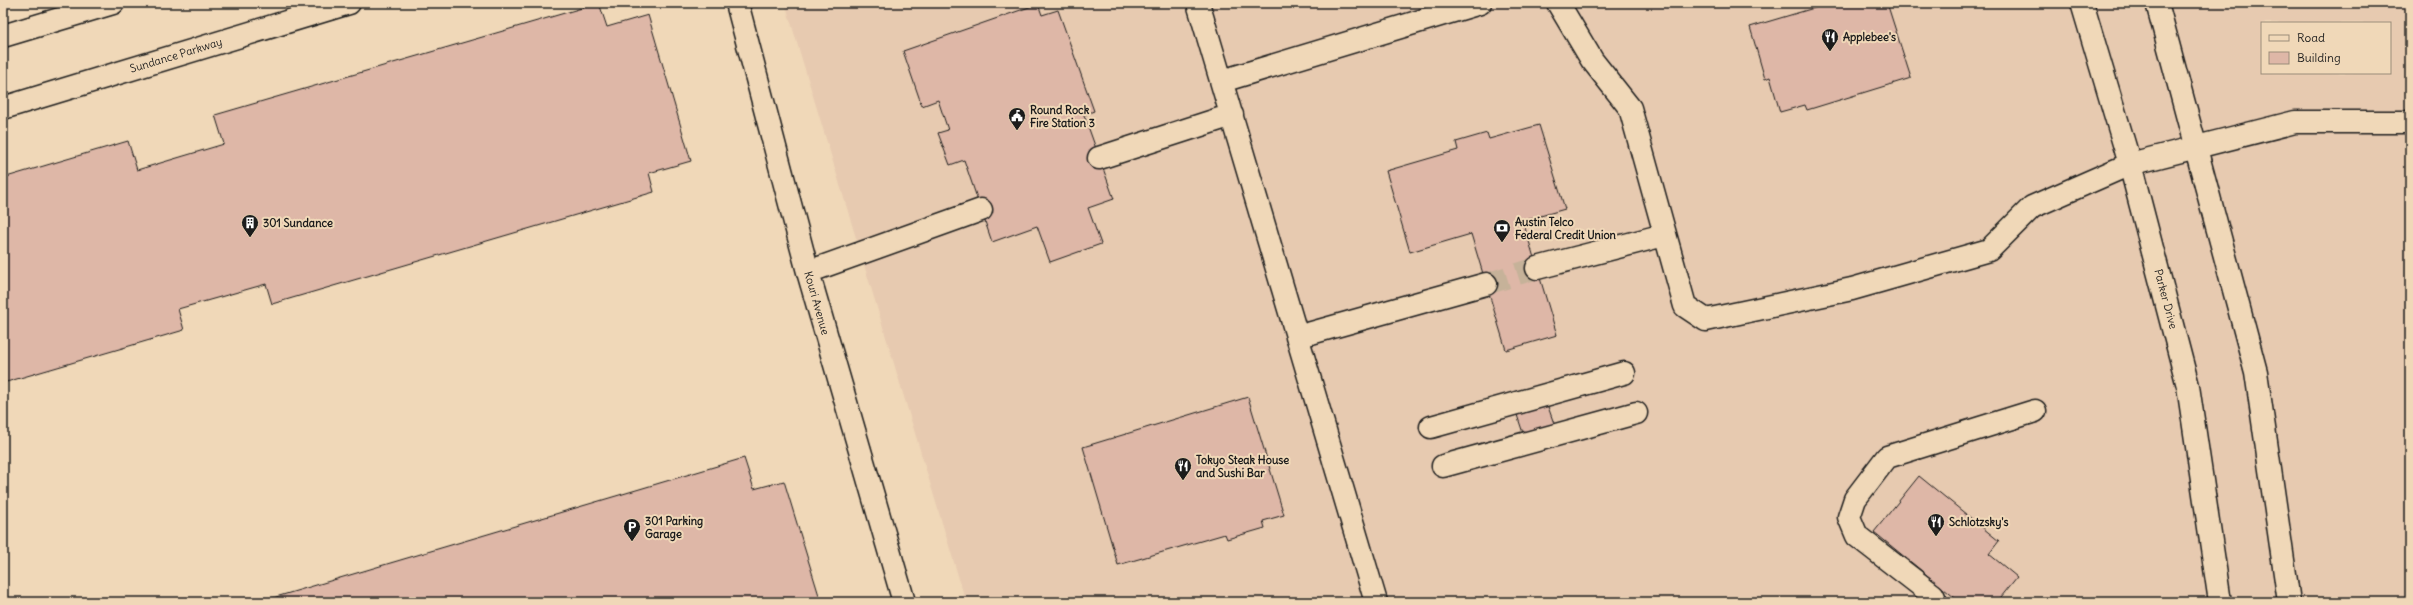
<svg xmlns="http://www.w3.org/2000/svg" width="2413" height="605" viewBox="0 0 2413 605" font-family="Delius,sans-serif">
	<rect width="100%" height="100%" fill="#f0d8b8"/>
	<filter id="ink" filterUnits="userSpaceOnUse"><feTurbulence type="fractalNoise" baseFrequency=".025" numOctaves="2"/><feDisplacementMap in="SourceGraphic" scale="8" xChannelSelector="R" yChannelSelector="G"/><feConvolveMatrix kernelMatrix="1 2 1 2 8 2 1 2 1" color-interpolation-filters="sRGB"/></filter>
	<g filter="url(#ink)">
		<path fill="#e7cab0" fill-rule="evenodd" d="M785,3H2410V602H966ZM2262,23H2390V73H2262Z"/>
		<path fill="#deb7a7" stroke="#1c1c1c" d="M599,3L607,27L648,15L691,161L649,173L654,192L272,304L266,284L178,309L184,330L3,383V178L128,141L137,170L224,144L215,115Z
			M1831,3H1887L1911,78L1807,110L1805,105L1780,112L1770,77L1765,79L1750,27Z
			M1038,4L1042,15L1058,10L1094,111L1084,115L1114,199L1088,208L1101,244L1050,262L1037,226L992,242L964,160L950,165L938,133L948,130L938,100L922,106L903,51Z
			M1539,125L1565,209L1523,221L1557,335L1506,350L1471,234L1410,252L1386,171L1458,150L1456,142L1487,133L1489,139Z
			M1248,397L1284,515L1263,521L1265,528L1227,539L1225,534L1118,565L1083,447Z
			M1546,401L1557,432L1526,442L1516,412Z
			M744,458L754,489L784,481L821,602H259Z
			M1919,476L1999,541L1989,554L2017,577L1997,602H1960L1874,532Z"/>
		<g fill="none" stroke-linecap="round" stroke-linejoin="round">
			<path stroke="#c6b299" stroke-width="22" stroke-dasharray="22 11" stroke-linecap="butt" d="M1486,284L1537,268"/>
			<defs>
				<path id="minor" d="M737,3L808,272L904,602
					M1198,3L1376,602
					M1558,3L1592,60L1630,108L1685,306L1706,320L1852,289L1989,250L2032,207L2130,164L2295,122H2410
					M2082,3L2130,164L2188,386L2220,602
					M2157,3L2256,372L2289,602
					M3,36L113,3
					M1222,81L1480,3
					M3,108L349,3
					M1099,158L1232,115
					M1537,268L1664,235
					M808,272L981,210
					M1297,337L1486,284
					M1431,427L1624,373
					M1443,466L1636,413
					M1936,602L1933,595L1857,536L1849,517L1855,499L1887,457L2035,411"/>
			</defs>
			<use href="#minor" stroke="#1c1c1c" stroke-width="25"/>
			<use href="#minor" stroke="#f0d8b8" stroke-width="22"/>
		</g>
	</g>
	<defs>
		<symbol id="restaurant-pin" viewBox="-11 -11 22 30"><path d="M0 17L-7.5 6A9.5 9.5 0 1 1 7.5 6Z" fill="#1c1c1c" stroke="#f0d8b8"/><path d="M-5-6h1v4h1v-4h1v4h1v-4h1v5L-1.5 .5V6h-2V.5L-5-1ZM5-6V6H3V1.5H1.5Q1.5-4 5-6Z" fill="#fff"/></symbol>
		<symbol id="civic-pin" viewBox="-11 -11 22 30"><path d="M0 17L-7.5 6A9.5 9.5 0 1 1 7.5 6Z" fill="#1c1c1c" stroke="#f0d8b8"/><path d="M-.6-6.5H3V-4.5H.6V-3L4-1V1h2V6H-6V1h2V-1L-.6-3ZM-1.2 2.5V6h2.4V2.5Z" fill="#fff"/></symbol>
		<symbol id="building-pin" viewBox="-11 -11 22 30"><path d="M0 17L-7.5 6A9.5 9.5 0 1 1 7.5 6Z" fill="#1c1c1c" stroke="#f0d8b8"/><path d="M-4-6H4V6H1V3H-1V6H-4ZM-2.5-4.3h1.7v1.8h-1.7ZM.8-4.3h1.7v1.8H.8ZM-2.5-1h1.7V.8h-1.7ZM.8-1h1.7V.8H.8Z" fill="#fff"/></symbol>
		<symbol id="bank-pin" viewBox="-11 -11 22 30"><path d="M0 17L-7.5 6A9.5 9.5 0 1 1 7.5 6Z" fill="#1c1c1c" stroke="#f0d8b8"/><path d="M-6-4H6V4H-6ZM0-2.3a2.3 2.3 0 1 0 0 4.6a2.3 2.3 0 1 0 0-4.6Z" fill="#fff"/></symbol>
		<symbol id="parking-pin" viewBox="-11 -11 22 30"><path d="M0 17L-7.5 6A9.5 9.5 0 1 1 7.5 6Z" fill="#1c1c1c" stroke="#f0d8b8"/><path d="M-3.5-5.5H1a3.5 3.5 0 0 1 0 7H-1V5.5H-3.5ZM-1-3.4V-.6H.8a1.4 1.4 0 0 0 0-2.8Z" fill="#fff"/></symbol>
	</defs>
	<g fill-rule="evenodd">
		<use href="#restaurant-pin" x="1820" y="27" width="20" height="27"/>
		<use href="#civic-pin" x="1007" y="106" width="20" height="27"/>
		<use href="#building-pin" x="240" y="213" width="20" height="27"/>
		<use href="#bank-pin" x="1492" y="218" width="20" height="27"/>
		<use href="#restaurant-pin" x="1173" y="456" width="20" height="27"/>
		<use href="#restaurant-pin" x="1926" y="512" width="20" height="27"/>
		<use href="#parking-pin" x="622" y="517" width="20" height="27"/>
	</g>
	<g text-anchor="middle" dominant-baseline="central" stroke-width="4" stroke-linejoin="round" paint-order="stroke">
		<g font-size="11" font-weight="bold" fill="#1c1c1c" stroke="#f0d8b8" text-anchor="start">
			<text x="1843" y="37">Applebee's</text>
			<text x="1030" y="110">Round Rock<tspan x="1030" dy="13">Fire Station 3</tspan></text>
			<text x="1515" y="222">Austin Telco<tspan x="1515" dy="13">Federal Credit Union</tspan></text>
			<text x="263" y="223">301 Sundance</text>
			<text x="1196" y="460">Tokyo Steak House<tspan x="1196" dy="13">and Sushi Bar</tspan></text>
			<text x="645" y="521">301 Parking<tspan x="645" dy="13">Garage</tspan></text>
			<text x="1949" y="522">Schlotzsky's</text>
		</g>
		<g font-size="11" fill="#1c1c1c" stroke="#f0d8b8">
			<text transform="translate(176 55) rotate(-17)">Sundance Parkway</text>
			<text transform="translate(2166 299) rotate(75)">Parker Drive</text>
			<text transform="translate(817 303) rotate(74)">Kouri Avenue</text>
		</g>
	</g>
	<rect width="2413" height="605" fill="none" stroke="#f0d8b8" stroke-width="16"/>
	<rect x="8" y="8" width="2397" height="589" fill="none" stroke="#1c1c1c" stroke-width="1.5" filter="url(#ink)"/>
	<rect x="2261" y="22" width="130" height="52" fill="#f0d8b8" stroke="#9b8d7a"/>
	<rect x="2269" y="35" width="20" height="6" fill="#f0d8b8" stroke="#9b8d7a"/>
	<text x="2297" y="42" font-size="12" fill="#1c1c1c">Road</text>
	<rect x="2269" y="52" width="20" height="12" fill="#deb7a7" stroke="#9b8d7a"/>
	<text x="2297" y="62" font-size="12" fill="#1c1c1c">Building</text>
</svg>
